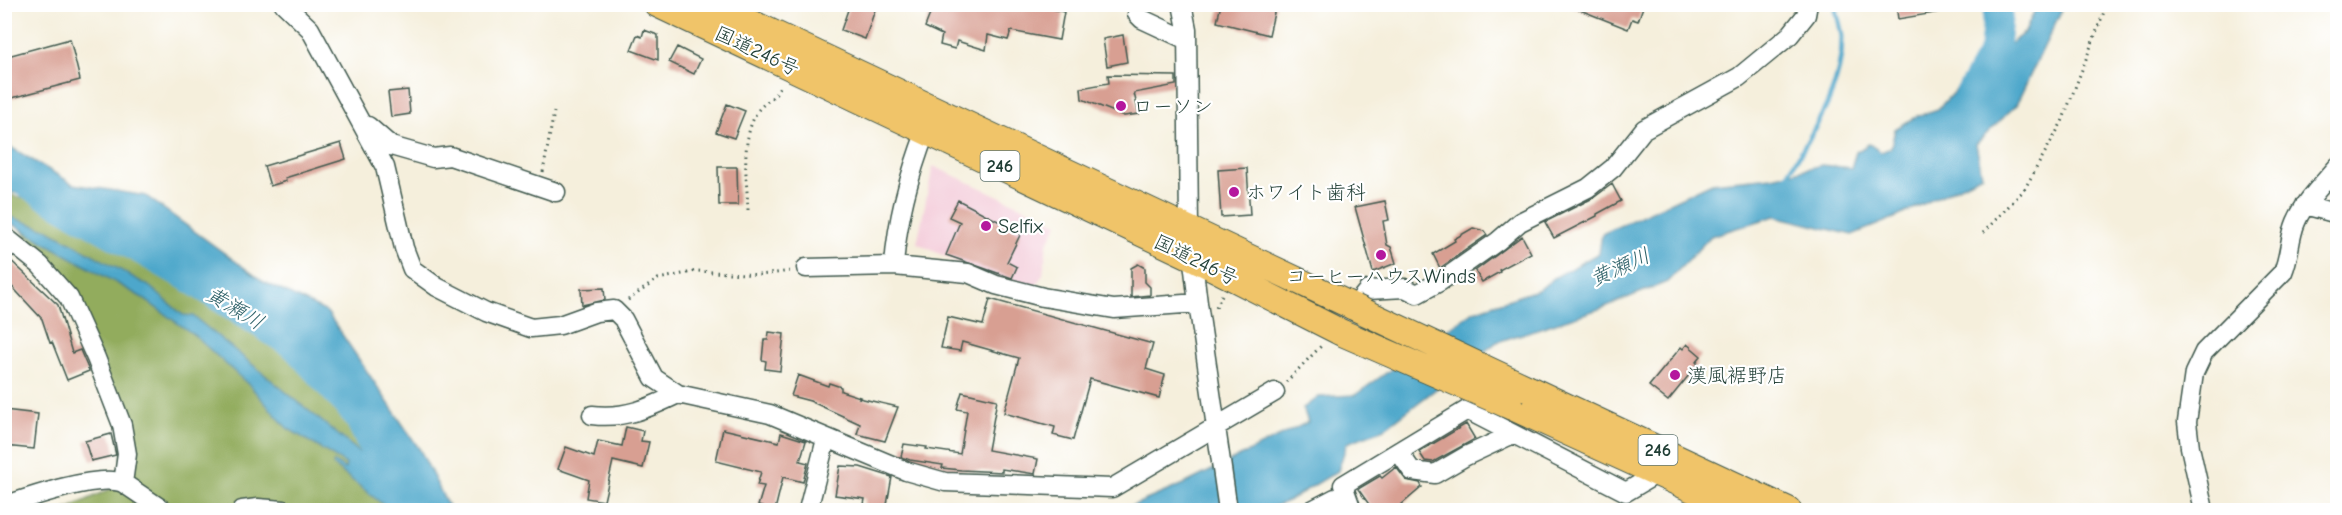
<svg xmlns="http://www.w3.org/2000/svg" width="2342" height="515" viewBox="0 0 2342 515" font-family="'Comic Neue','Klee One',sans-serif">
	<rect width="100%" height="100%" fill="#fff"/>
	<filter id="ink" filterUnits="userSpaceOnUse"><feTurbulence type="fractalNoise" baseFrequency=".0167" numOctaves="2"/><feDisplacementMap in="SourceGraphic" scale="12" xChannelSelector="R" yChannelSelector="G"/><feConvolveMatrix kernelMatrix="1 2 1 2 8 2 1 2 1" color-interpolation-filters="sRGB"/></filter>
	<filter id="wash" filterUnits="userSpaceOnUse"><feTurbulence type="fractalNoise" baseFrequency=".008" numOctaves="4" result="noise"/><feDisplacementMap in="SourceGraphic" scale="24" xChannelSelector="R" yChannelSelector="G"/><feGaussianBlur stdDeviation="1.35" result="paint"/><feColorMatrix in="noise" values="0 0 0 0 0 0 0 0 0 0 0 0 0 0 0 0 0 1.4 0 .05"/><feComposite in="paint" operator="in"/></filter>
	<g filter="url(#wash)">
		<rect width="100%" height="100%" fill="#f5efdc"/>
		<path fill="#f4cfdc" d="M933,166L1058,223L1047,244L1043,274L1035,288L977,272L917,243Z"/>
		<path fill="#92ac5d" stroke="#587448" stroke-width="1.5" d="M4,192L16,197L70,198L150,254L245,306L329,383L367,435L391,510H65L123,483L119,416L62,276L5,211Z"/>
		<path fill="#4da7cb" stroke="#367280" stroke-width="1.5" d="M2037,5H2064L2016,105L1976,144L1982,175L1899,216L1852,235L1775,216L1711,236L1667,282L1602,308L1497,342L1384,429L1347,443L1338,471L1288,501L1265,510H1122L1184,484L1308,422L1303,408L1319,397L1355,395L1474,311L1540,289L1554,278L1599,253L1602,234L1712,183L1772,177L1822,165L1851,168L1856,152L1869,144L1881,152L1891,148L1895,129L1917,116L1938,109L1969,75L2025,32Z
			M5,144L73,184L146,196L264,282L327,312L420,450L450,510H390L333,465L334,462L345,469L346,464L287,428L251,387L194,335L141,297L5,220V215L49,230L149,286L183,315L193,316L385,473L368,424L232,294L70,198L5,192Z"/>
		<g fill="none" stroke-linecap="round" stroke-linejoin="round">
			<path stroke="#4da7cb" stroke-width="5" d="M1785,179C1811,134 1843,92 1842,37C1841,28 1838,18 1836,10L1841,4"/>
			<path stroke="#4da7cb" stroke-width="30" d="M1970,94L1994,52L1999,4
				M4,167L46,195L189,277L295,345L358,415L389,479L403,510"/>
		</g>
		<g id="blocks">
			<path fill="#d89f92" d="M850,4H877L865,39L841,30Z
				M934,4H1032L1064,12L1059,40L1011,31L1008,40L988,35L986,50L957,41L955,49L940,45L942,35L925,27Z
				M1221,4L1242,8V4H1276L1269,35L1217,22Z
				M1565,4H1644L1638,21L1632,19L1628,29Z
				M1896,4H1940L1941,12L1898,19Z
				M644,30L658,35V60L631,50L637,35L642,37Z
				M1123,35L1127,62L1107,66L1103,39Z
				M70,39L80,80L8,99L4,87V57Z
				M677,47L701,59L694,74L669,62Z
				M1108,75L1176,76V85L1134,93L1139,114L1124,116L1082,99L1081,88L1109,83Z
				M408,90L410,114L391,117L388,92Z
				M727,104L745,111L734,138L716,132Z
				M341,143L346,159L285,178L286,181L270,186L264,166Z
				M718,167H737L738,205H719Z
				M1247,168L1250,215L1221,217L1218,170Z
				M1612,184L1621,201L1597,214V216L1554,238L1545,222L1593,198Z
				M958,200L1021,233L1007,262L1017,267L1012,278L946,255L960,222L949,217Z
				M1385,201L1389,220L1383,221L1387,245L1391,247L1396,263L1373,272L1355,207Z
				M1473,228L1484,231L1487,235L1440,268L1433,254L1455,241L1454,239Z
				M1522,236L1531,253L1499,270L1500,272L1482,282L1475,271Z
				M4,254L58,305L72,353L80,350L89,371L67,380L52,342L50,343L42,319L4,278Z
				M1138,264L1145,268V282L1150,287V295L1131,297V268Z
				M604,288L605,300L582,305L581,289Z
				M990,299L1153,344L1146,369L1165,375L1159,398L1090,379L1073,440L1053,435L1055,427L1004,413L1019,358L962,342L960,351L941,348L948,317L983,325Z
				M769,332L784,334L780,371L765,369L766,361L762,360L764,340H768Z
				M1687,344L1701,356L1696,362L1698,364L1668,401L1649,386L1681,347L1683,349Z
				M798,375L828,386L829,383L841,387V391L860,397L859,398L898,407L885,441L857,434L860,424L810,401L791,396Z
				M962,392L997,400L988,450L1038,459L1035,474L1002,469V472L961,470L942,468L943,465L910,460L901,457L904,444L927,447L926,449L960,454L967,411L957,409Z
				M4,410L38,414L34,449L4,446Z
				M1466,424L1475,439L1433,462L1425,461L1419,452Z
				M626,427L643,431L641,441L649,442L643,468L613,461L604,501L586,498L589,480L558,469L566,447L594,457L598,441L622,446Z
				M723,429L779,442L781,433L806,441L800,461L808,463L803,482L783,477L775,510H761L762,507L758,506L764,486L757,485L761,472L716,461Z
				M111,434L116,455L91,461L85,441Z
				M840,466L860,467L892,477L886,510H863L865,499L835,495Z
				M1396,467L1406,480L1420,483L1422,487L1395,510H1373L1358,489L1380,476L1382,478Z"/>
		</g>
	</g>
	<g filter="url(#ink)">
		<use href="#blocks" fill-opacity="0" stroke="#3f584d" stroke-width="1.5"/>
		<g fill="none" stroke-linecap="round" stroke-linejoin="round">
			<defs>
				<path id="minor" d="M284,4L310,29L385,167L404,248L412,269L437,287L486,312L531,328L560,325L596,312L614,310L623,319L654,378L678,394L770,414L906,471L945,482L1112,488L1275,392
					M1182,4L1187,29L1189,229L1198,303L1228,510
					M1137,14L1142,19L1187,40
					M368,126L391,146L433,158L450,156L556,192
					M2305,205L2338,214
					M4,236L40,265L69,298L96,358L122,425L127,454L123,483C99,473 30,497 4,506
					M894,266C897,219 909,175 926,131
					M806,268L894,266L968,273L996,285L1043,297L1114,309L1198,303
					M1354,307L1368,290L1405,288L1417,294L1441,281L1498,241L1520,222L1588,188L1613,168L1644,129L1739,77L1790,35L1806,15L1808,4
					M592,415C625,419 649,408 678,394
					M1399,452L1412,471L1435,474L1466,456L1513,434
					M123,483L163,510
					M242,510L258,508L283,510
					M808,510L826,439
					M1312,510L1335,498L1342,510
					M1352,510L1343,485L1467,410L1626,492L1658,473
					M2204,510L2190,447L2187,422L2194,373L2204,352L2283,272C2290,256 2289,238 2296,222C2305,201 2323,184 2338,166"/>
				<path id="highway" d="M657,4L1192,257L1340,332
					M711,4L1354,307
					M1529,389L1788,510
					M1510,406L1738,510"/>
			</defs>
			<use href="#minor" stroke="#3f584d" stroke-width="21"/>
			<use href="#highway" stroke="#3f584d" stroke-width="28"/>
			<path stroke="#3f584d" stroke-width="3" stroke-dasharray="1.5 4.5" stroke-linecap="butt" d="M543,172L554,112
				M748,210C747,179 740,141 757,112C765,100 774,101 781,84
				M1983,233L2024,190L2062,122L2107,4
				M628,300L658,279L697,271L760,275L791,271
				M1216,307L1222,295
				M1286,382L1321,346"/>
			<use href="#minor" stroke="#fff" stroke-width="18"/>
			<use href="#highway" stroke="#f0c469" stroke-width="26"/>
			<defs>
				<path id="highway-bridge" d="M1354,307L1529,389
					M1340,332L1510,406"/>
			</defs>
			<use href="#highway-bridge" stroke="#3f584d" stroke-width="28" stroke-linecap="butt"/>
			<use href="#highway-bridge" stroke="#f0c469" stroke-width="26"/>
		</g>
	</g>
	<g fill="#b5179e" stroke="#fff" stroke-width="2">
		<circle cx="1121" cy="106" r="6"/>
		<circle cx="1234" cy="192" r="6"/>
		<circle cx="986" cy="226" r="6"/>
		<circle cx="1381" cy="255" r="6"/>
		<circle cx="1675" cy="375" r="6"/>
	</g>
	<g text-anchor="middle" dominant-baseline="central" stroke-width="4.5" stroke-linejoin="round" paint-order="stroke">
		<g fill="#fff" stroke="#627771" stroke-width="1.5">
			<rect x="980.5" y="151" width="39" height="30" rx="4.5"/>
			<rect x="1638.5" y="435" width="39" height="30" rx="4.5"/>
		</g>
		<g font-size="18" font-weight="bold" fill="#1f3d34">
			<text x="1000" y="166">246</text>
			<text x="1658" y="450">246</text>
		</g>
		<g font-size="20" fill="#1f3d34" stroke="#fff">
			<text transform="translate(757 51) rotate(25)">国道246号</text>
			<text transform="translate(1196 260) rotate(26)">国道246号</text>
		</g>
		<g font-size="20" fill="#1f3d34" stroke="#fff" text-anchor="start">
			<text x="1133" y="106">ローソン</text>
			<text x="1246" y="192">ホワイト歯科</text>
			<text x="998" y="226">Selfix</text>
			<text x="1381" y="276" text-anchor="middle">コーヒーハウスWinds</text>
			<text x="1687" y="375">漢風裾野店</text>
		</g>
		<g font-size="21" font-style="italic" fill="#2f6269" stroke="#fff">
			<text transform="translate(1620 267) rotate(-24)">黄瀬川</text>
			<text transform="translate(235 308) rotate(31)">黄瀬川</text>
		</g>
	</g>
	<rect width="2342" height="515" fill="none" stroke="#fff" stroke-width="24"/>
</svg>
